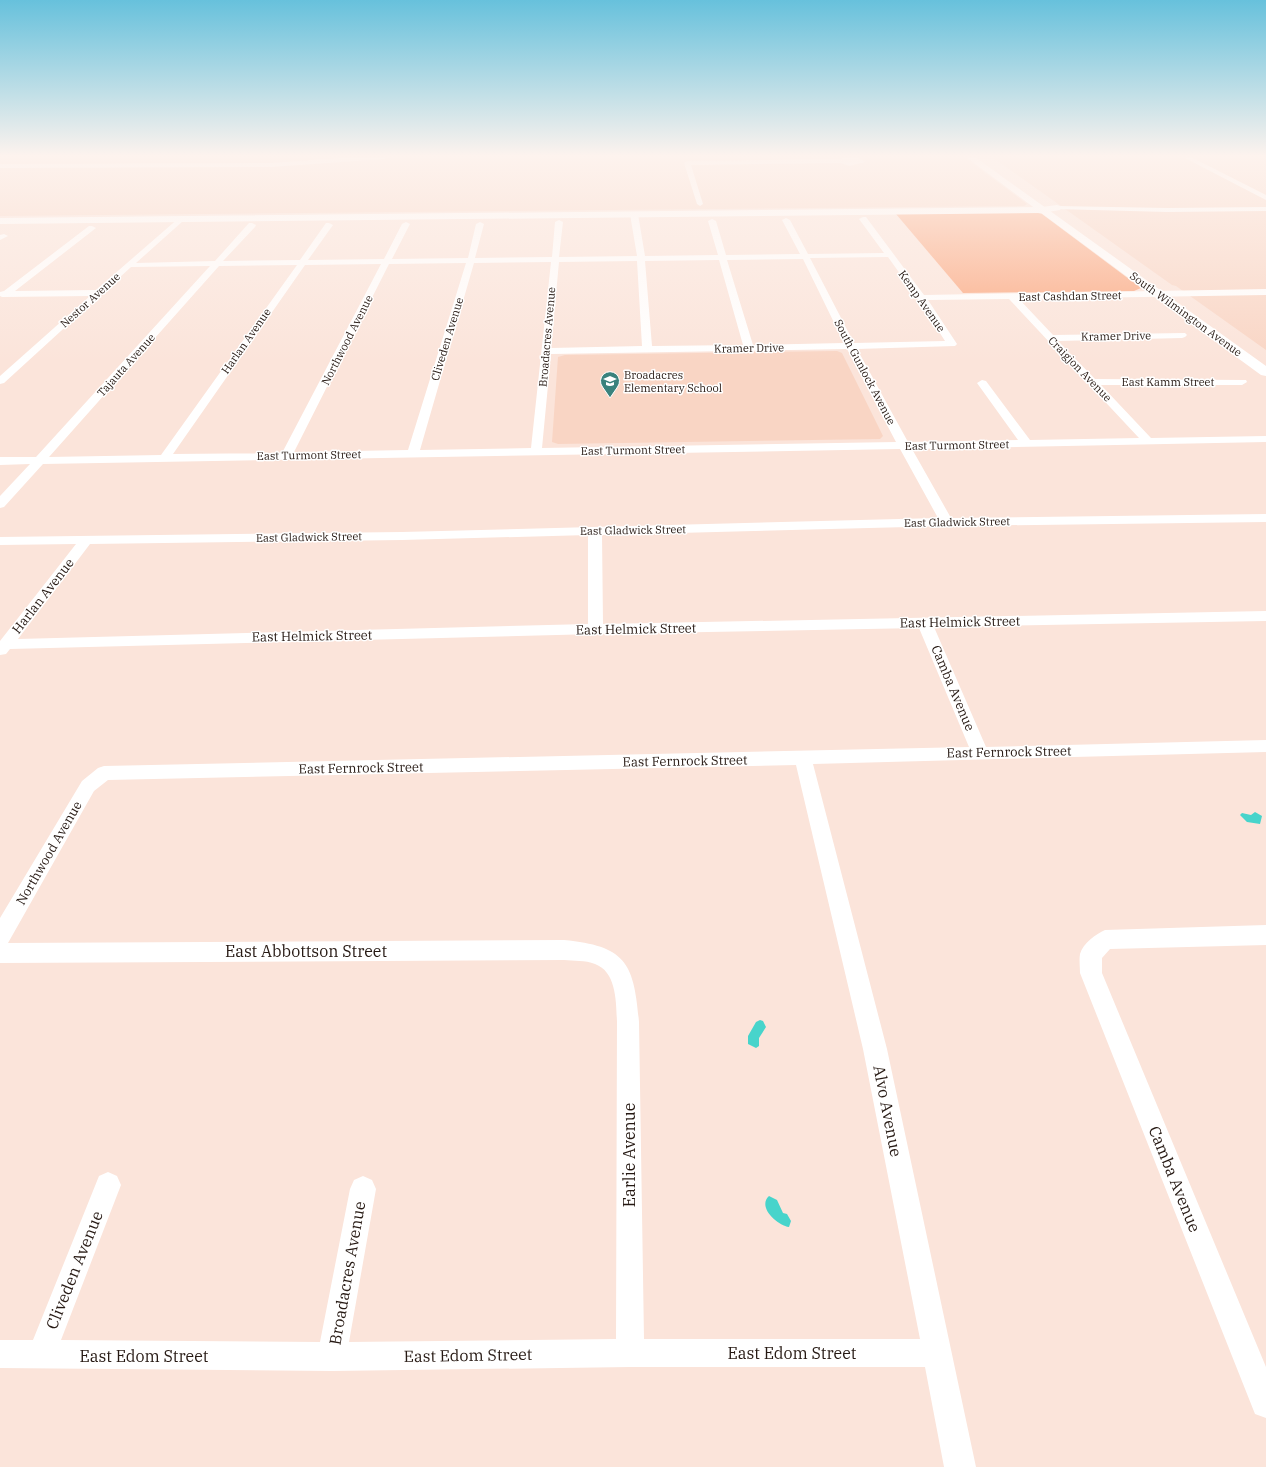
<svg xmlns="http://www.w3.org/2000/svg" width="1266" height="1467" viewBox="0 0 1266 1467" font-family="'IBM Plex Serif',serif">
	<rect width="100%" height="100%" fill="#fbe4da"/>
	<path fill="#f9d5c4" d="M0,157H964L1027,204L1024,206L0,216Z
		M992,157H1266V350L1176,286L1172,285Z
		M837,351L842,353L883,436L880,439L558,444L552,442L558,357L565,355Z"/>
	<path fill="#faa67e" d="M1034,212L1042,214L1141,288L1134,291L963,293L896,214Z"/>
	<path fill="#47d4cb" d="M1255,812L1262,816L1260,824L1247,822L1240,815L1242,813L1251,815Z
		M760,1020L763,1021L766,1027L759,1038V1046L756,1048L748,1044V1036L756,1022Z
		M769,1196L777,1200L783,1213L787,1214L791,1221L789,1227C777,1225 757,1207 769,1196Z"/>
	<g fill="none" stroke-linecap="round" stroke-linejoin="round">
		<path fill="#fff" fill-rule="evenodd" d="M846,157L859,158L865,162L849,166L841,163L691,165L703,204L700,206L697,204L684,163L687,161L841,159Z
			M1183,157H1191L1266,195V200Z
			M1057,206L1167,208L1266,207V211L1167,212L1055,209V207Z
			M634,212L638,214L645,256L718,255L708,221L712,219L716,221L726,255L800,254L782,220L786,218L790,220L808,254L884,253L859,219L863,217H866L924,295L1266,289V295L1019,299L1053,335L1185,333L1187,335L1185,337L1182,338L1058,341L1095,379L1246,380L1247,382L1242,385H1101L1151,438L1266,436V442L912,449L951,518L1266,514V522L947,526L602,535L603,624L1266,611V621L934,627L986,747L1266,740V752L813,764L887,1049L976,1467H944L925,1367H630L332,1371L0,1368V1340H33L99,1176L108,1172L117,1176L121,1185L61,1340L320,1342L350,1189L354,1180L363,1176L372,1180L376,1189L349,1342L616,1339L617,1022C616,1003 617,972 595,964C585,960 574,961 564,960L0,963V918L82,781L98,768L104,766L969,747L919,628L596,634L10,649L6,654L0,655V641L76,544L0,545V537L402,532L938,518L900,449L43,464L4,507L0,508V496L30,464L0,465V457H36L210,266L131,267L4,383L0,384V376L90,296L2,297L0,296V292L4,291L89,226H92L96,228L15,291L96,290L180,217H183V221L136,263L215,261L249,223H252L256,225L255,227L223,261L300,260L326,223H329L333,225L308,260L384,259L402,224L406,222L410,224L392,259L468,258L476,224L480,222L484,224L475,258L552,257L555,222L559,220L563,222L559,257L637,256L630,214ZM888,257L918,299L945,341L854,343L810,258ZM803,259L844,343L753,345L727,260ZM719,260L743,345L652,346L645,261ZM637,261L642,346L551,348L559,262ZM551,262L531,448L420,450L474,263ZM466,263L408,450L294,452L389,264ZM381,264L282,453L173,454L305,265ZM297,265L161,455L49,457L219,266ZM1009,299L1139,438L1030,440L986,381L982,380L977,383L1018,440L908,442L857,349L955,346L957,344L928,300ZM847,349L896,442L542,448L551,354ZM588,535V624L18,639L90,544L402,540ZM796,765L863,1049L920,1339H644L639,1022C634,963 626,946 564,940L8,943L94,791L108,780Z
			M4,234L8,236L0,240V235Z
			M1266,925V945L1110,949L1102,958V973L1266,1367V1418L1255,1414L1080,973C1080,967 1079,960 1080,954C1083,943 1096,934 1105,930Z"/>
		<path fill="#fff" fill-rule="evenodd" d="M353,157H388L384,159L271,167L0,168V164L271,163Z
			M1057,205L1060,206L1061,208L1060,210L1042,213L0,224V218L1042,207Z"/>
		<path fill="#fff" fill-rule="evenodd" d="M966,157H975L1266,366V376L1261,375L1176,313Z"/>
	</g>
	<linearGradient id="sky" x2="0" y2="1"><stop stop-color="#67c1dc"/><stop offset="0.43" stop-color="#fdf3ee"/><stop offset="1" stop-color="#fdf3ee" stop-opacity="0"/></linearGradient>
	<rect width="1266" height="362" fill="url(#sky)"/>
	<defs>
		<symbol id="school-pin" viewBox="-11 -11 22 30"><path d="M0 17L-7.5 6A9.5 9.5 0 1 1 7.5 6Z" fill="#3a827d" stroke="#fff"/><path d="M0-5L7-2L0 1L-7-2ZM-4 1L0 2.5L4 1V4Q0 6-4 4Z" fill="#fff"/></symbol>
	</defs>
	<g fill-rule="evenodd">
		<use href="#school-pin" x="599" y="370" width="22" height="30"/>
	</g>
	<g text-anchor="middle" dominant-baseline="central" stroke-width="3" stroke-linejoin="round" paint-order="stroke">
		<g font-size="11" fill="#261913" stroke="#fff">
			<text transform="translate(1070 296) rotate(-1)">East Cashdan Street</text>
			<text transform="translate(90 300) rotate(-42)">Nestor Avenue</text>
			<text transform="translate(922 301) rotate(55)">Kemp Avenue</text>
			<text transform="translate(1186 314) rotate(36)">South Wilmington Avenue</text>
			<text transform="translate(1116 336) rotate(-1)">Kramer Drive</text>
			<text transform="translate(547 337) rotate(-85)">Broadacres Avenue</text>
			<text transform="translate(447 339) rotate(-73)">Cliveden Avenue</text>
			<text transform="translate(347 340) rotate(-63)">Northwood Avenue</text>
			<text transform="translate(246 341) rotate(-55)">Harlan Avenue</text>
			<text transform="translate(749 348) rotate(-1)">Kramer Drive</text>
			<text transform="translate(126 365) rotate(-48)">Tajauta Avenue</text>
			<text transform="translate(1080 369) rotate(46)">Craigjon Avenue</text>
			<text transform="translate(865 372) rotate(62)">South Gunlock Avenue</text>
			<text x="1168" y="382">East Kamm Street</text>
			<text transform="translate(957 445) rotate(-1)">East Turmont Street</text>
			<text transform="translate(633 450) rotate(-1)">East Turmont Street</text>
			<text transform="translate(309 455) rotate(-1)">East Turmont Street</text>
			<text transform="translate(957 522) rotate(-1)">East Gladwick Street</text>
			<text transform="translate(633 530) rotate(-1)">East Gladwick Street</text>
			<text transform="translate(309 537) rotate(-1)">East Gladwick Street</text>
		</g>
		<g font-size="11" fill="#261913" stroke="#fff" text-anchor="start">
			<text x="624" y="375">Broadacres<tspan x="624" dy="13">Elementary School</tspan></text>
		</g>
		<g font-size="13" fill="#261913" stroke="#fff">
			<text transform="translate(43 596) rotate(-52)">Harlan Avenue</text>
			<text transform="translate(960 622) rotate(-1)">East Helmick Street</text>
			<text transform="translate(636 629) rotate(-1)">East Helmick Street</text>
			<text transform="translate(312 636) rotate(-1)">East Helmick Street</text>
			<text transform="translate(953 688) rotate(67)">Camba Avenue</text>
			<text transform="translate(1009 752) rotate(-1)">East Fernrock Street</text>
			<text transform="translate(685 761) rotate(-1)">East Fernrock Street</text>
			<text transform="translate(361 768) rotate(-1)">East Fernrock Street</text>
			<text transform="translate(49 853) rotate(-60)">Northwood Avenue</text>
		</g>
		<g font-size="16" fill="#261913" stroke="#fff">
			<text x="306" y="951">East Abbottson Street</text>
			<text transform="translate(888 1111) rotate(79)">Alvo Avenue</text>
			<text transform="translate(629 1155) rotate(-90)">Earlie Avenue</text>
			<text transform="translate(1175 1179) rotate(68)">Camba Avenue</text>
			<text transform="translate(74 1270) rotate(-68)">Cliveden Avenue</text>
			<text transform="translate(347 1273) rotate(-80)">Broadacres Avenue</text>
			<text x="792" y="1353">East Edom Street</text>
			<text transform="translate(468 1355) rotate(-1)">East Edom Street</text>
			<text x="144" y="1356">East Edom Street</text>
		</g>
	</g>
</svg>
